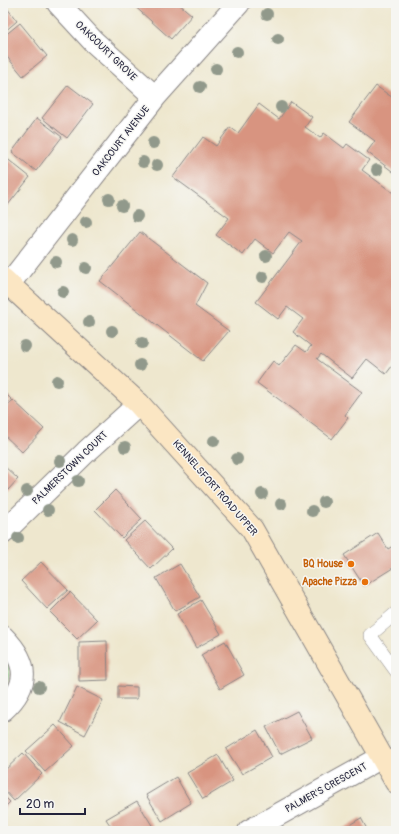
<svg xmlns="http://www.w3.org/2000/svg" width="399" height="834" viewBox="0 0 399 834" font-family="Pangolin,sans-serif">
	<rect width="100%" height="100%" fill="#f6f6f2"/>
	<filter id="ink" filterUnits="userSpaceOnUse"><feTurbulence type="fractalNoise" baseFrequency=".025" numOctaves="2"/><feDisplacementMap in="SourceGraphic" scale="8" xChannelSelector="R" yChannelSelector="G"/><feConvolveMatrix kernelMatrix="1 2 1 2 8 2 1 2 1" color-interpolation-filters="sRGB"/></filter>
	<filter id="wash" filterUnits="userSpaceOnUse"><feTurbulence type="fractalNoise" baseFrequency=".012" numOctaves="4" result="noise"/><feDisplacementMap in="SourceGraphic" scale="16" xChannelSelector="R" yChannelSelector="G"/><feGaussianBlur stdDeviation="0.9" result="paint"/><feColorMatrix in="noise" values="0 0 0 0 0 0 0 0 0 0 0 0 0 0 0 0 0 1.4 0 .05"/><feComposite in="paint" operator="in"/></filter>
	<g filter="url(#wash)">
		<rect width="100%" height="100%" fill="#eee7ce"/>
		<path fill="#96d890" stroke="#5c7d66" d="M3,656C13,668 10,679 3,692Z"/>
		<g id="blocks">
			<path fill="#d89480" d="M3,3L17,21L3,33Z
				M131,3H178L192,15L171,39Z
				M20,23L47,56L23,76L3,52V37Z
				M68,85L93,104L67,138L42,118Z
				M376,86L396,100V174L367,152L375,141L349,122Z
				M291,102L312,117L305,127L320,138L324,133L344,148L347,144L369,160L362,170L396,195V361L386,374L367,359L352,378L321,354L317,359L362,392L345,415L348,418L332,439L257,383L273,361L279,366L296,345L306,352L311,346L293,332L303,319L287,307L278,319L256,302L302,241L289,232L273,253L255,239L243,255L216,235L229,218L173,177L203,137L216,146L230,127L238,133L259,104L279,119Z
				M37,118L62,137L36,171L12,152Z
				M5,157L30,177L4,210L3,209V160Z
				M140,232L207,283L195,306L229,331L203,361L100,281Z
				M3,391L11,399L3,408Z
				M13,400L44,429L22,452L3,434V411Z
				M3,465L18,479L8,490L3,485Z
				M115,490L142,519L122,538L95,510Z
				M145,521L172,549L151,569L124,540Z
				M378,533L388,549L396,544V566L364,586L344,555Z
				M41,562L68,590L47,609L21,581Z
				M180,564L200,597L175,611L156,578Z
				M70,592L97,620L77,639L50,612Z
				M201,600L221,634L196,648L177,614Z
				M107,641L108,680L79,681V642Z
				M225,641L244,675L220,689L201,655Z
				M118,686L137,687V699H118Z
				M77,687L103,700L85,735L60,722Z
				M297,711L312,738L280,754L266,727Z
				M55,725L74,746L45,772L26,751Z
				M257,730L272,757L242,774L226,749Z
				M23,753L42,774L14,801L3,789V772Z
				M218,755L233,781L203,799L187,773Z
				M176,777L191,803L162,821L146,795Z
				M3,795L10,802L3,809Z
				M137,801L153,827L146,831H114L106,819Z
				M361,818L368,831H337L346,827Z"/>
		</g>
	</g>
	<g filter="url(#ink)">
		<use href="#blocks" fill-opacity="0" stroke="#888484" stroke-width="1"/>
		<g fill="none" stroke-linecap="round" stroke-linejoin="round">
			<defs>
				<path id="lane" d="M396,613L370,635L396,671"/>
				<path id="street" d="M58,3L93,41L155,97
					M9,284L155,97L239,3
					M3,533L86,452L139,404
					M3,637C29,663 30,685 3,710
					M249,831L382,757"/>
				<path id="secondary" d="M3,279L139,404L252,529L396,782"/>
			</defs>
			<use href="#lane" stroke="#888484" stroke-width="14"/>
			<use href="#street" stroke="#888484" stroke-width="24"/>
			<use href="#secondary" stroke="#888484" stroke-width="24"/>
			<use href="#lane" stroke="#fff" stroke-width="13"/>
			<use href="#street" stroke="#fff" stroke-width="22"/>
			<use href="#secondary" stroke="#fbe6c3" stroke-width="22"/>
		</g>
		<g fill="#91998b">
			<circle cx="267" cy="14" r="6"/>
			<circle cx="278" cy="39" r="6"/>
			<circle cx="237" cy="52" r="6"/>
			<circle cx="216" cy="69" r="6"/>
			<circle cx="200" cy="87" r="6"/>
			<circle cx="281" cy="107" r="6"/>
			<circle cx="153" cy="143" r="6"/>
			<circle cx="143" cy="162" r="6"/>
			<circle cx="157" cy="165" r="6"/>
			<circle cx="377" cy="170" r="6"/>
			<circle cx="109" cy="199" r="6"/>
			<circle cx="122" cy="206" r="6"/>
			<circle cx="137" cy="216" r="6"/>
			<circle cx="86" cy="222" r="6"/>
			<circle cx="72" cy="240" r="6"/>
			<circle cx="266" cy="256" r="6"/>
			<circle cx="56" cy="262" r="6"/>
			<circle cx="86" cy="268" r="6"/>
			<circle cx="263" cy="277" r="6"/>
			<circle cx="63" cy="292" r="6"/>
			<circle cx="89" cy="322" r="6"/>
			<circle cx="112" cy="331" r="6"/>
			<circle cx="142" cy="343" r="6"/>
			<circle cx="25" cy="346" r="6"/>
			<circle cx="140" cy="365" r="6"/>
			<circle cx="57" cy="381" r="6"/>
			<circle cx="214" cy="441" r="6"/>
			<circle cx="125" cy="447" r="6"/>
			<circle cx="237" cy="459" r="6"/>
			<circle cx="60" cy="461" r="6"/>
			<circle cx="78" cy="481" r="6"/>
			<circle cx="27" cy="491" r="6"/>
			<circle cx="262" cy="494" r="6"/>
			<circle cx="324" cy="502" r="6"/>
			<circle cx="281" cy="504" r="6"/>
			<circle cx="48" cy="510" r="6"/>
			<circle cx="312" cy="511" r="6"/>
			<circle cx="18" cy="538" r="6"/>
			<circle cx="39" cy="687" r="6"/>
		</g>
	</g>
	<g fill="#e8710a" stroke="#f6f6f2" stroke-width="1.5">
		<circle cx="351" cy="564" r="4"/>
		<circle cx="365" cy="582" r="4"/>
	</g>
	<g text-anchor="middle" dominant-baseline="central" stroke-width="3" stroke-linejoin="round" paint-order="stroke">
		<g font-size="10" fill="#22223b" stroke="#f6f6f2">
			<text transform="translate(106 51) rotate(44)">OAKCOURT GROVE</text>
			<text transform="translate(121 141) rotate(-52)">OAKCOURT AVENUE</text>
			<text transform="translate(70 468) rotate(-44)">PALMERSTOWN COURT</text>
			<text transform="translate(215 488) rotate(49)">KENNELSFORT ROAD UPPER</text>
			<text transform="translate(326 788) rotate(-29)">PALMER'S CRESCENT</text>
		</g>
		<g font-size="10" font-weight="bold" fill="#c56008" stroke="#f6f6f2" text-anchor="end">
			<text x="343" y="564">BQ House</text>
			<text x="357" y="582">Apache Pizza</text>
		</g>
	</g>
	<rect width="399" height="834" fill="none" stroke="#f6f6f2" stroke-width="16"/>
	<path d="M20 808v6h65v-6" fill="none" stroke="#22223b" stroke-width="2"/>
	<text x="26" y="808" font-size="12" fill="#22223b" stroke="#f6f6f2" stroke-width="3" paint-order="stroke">20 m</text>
</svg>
